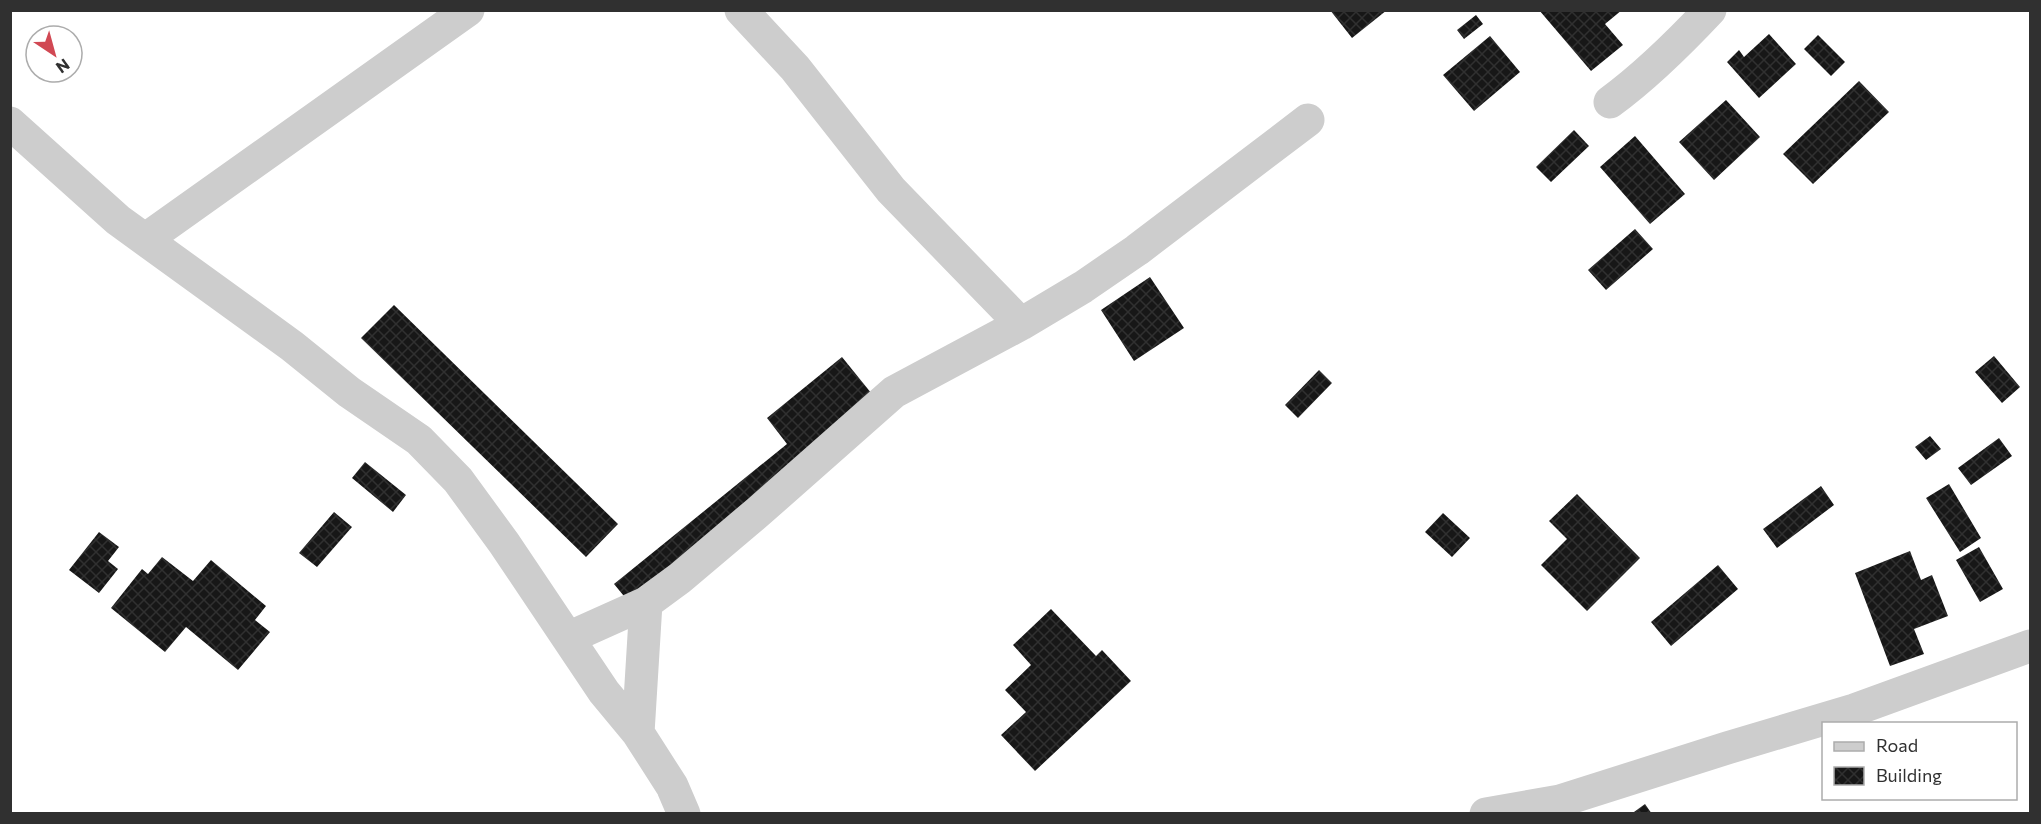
<svg xmlns="http://www.w3.org/2000/svg" width="2041" height="824" viewBox="0 0 2041 824" font-family="Commissioner,sans-serif">
	<defs>
		<pattern id="building-cross-hatch" width="8" height="8" patternUnits="userSpaceOnUse" patternTransform="scale(1.5)"><rect width="8" height="8" fill="#171717"/><path d="M0 0l8 8M0 8l8-8" fill="none" stroke="#303030"/></pattern>
	</defs>
	<rect width="100%" height="100%" fill="#fff"/>
	<path fill="url(#building-cross-hatch)" d="M1330,10H1387L1352,38Z
		M1539,10H1622L1605,24L1623,45L1591,71Z
		M1476,15L1483,24L1464,39L1457,30Z
		M1769,34L1796,64L1759,98L1727,62L1739,50L1744,57Z
		M1818,35L1845,62L1831,76L1804,49Z
		M1490,36L1520,72L1474,111L1443,75Z
		M1859,81L1889,112L1813,184L1783,154Z
		M1726,100L1760,137L1714,180L1679,142Z
		M1574,130L1589,146L1551,182L1536,167Z
		M1635,136L1685,194L1650,224L1600,167Z
		M1635,229L1653,249L1606,290L1588,270Z
		M1150,277L1184,328L1134,361L1101,310Z
		M394,305L618,524L586,557L361,338Z
		M1994,356L2020,387L2002,403L1975,372Z
		M842,357L876,399L628,601L614,584L787,444L767,418Z
		M1319,370L1332,383L1298,418L1285,405Z
		M1930,436L1941,449L1926,460L1915,447Z
		M1999,438L2012,456L1971,485L1958,468Z
		M365,462L406,495L393,512L352,478Z
		M1949,484L1981,538L1960,552L1926,498Z
		M1821,486L1834,505L1777,548L1763,529Z
		M1577,494L1640,558L1587,611L1541,565L1567,539L1549,521Z
		M334,512L352,527L317,567L299,553Z
		M1443,513L1470,538L1452,557L1425,532Z
		M99,532L119,547L108,561L118,569L99,593L69,570Z
		M1979,547L2003,589L1980,602L1956,560Z
		M1910,551L1921,580L1932,575L1948,616L1914,629L1924,654L1890,666L1855,573Z
		M162,557L193,581L211,560L266,606L255,620L270,632L238,670L186,627L165,652L111,608L142,569L148,574Z
		M1718,565L1738,589L1671,646L1651,622Z
		M1051,609L1096,656L1102,650L1131,681L1035,771L1001,735L1026,712L1005,690L1031,665L1013,645Z
		M1645,804L1652,814H1635L1634,812Z"/>
	<g fill="none" stroke-linecap="round" stroke-linejoin="round">
		<path stroke="#cdcdcd" stroke-width="33" d="M741,10L795,68L891,190L1021,324
			M1610,102C1647,75 1679,43 1710,10
			M10,123L118,220L292,346L349,392L419,440L458,480L504,543L604,692L638,733L672,786L684,814
			M146,239L468,10
			M568,638L646,603L680,578L758,512L894,392L1021,324L1083,287L1137,250L1308,120
			M638,733L646,603
			M1486,814L1560,801L1727,748L1854,710L2030,646"/>
	</g>
	<rect width="2041" height="824" fill="none" stroke="#303030" stroke-width="24"/>
	<rect x="1822" y="722" width="195" height="78" fill="#ffffff" stroke="#acacac" stroke-width="1.5"/>
	<rect x="1834" y="742" width="30" height="9" fill="#cdcdcd" stroke="#acacac" stroke-width="1.5"/>
	<text x="1876" y="752" font-size="18" fill="#303030">Road</text>
	<rect x="1834" y="767" width="30" height="18" fill="url(#building-cross-hatch)" stroke="#acacac" stroke-width="1.5"/>
	<text x="1876" y="782" font-size="18" fill="#303030">Building</text>
	<g transform="translate(54 54) rotate(144)"><circle r="28" fill="#ffffff" stroke="#acacac" stroke-width="1.5"/>
	<path d="M0-4.5L10 22L0 15L-10 22Z" fill="#d14853"/>
	<text y="-9" font-size="16" font-weight="bold" text-anchor="middle" fill="#303030">N</text>
	</g>
</svg>
